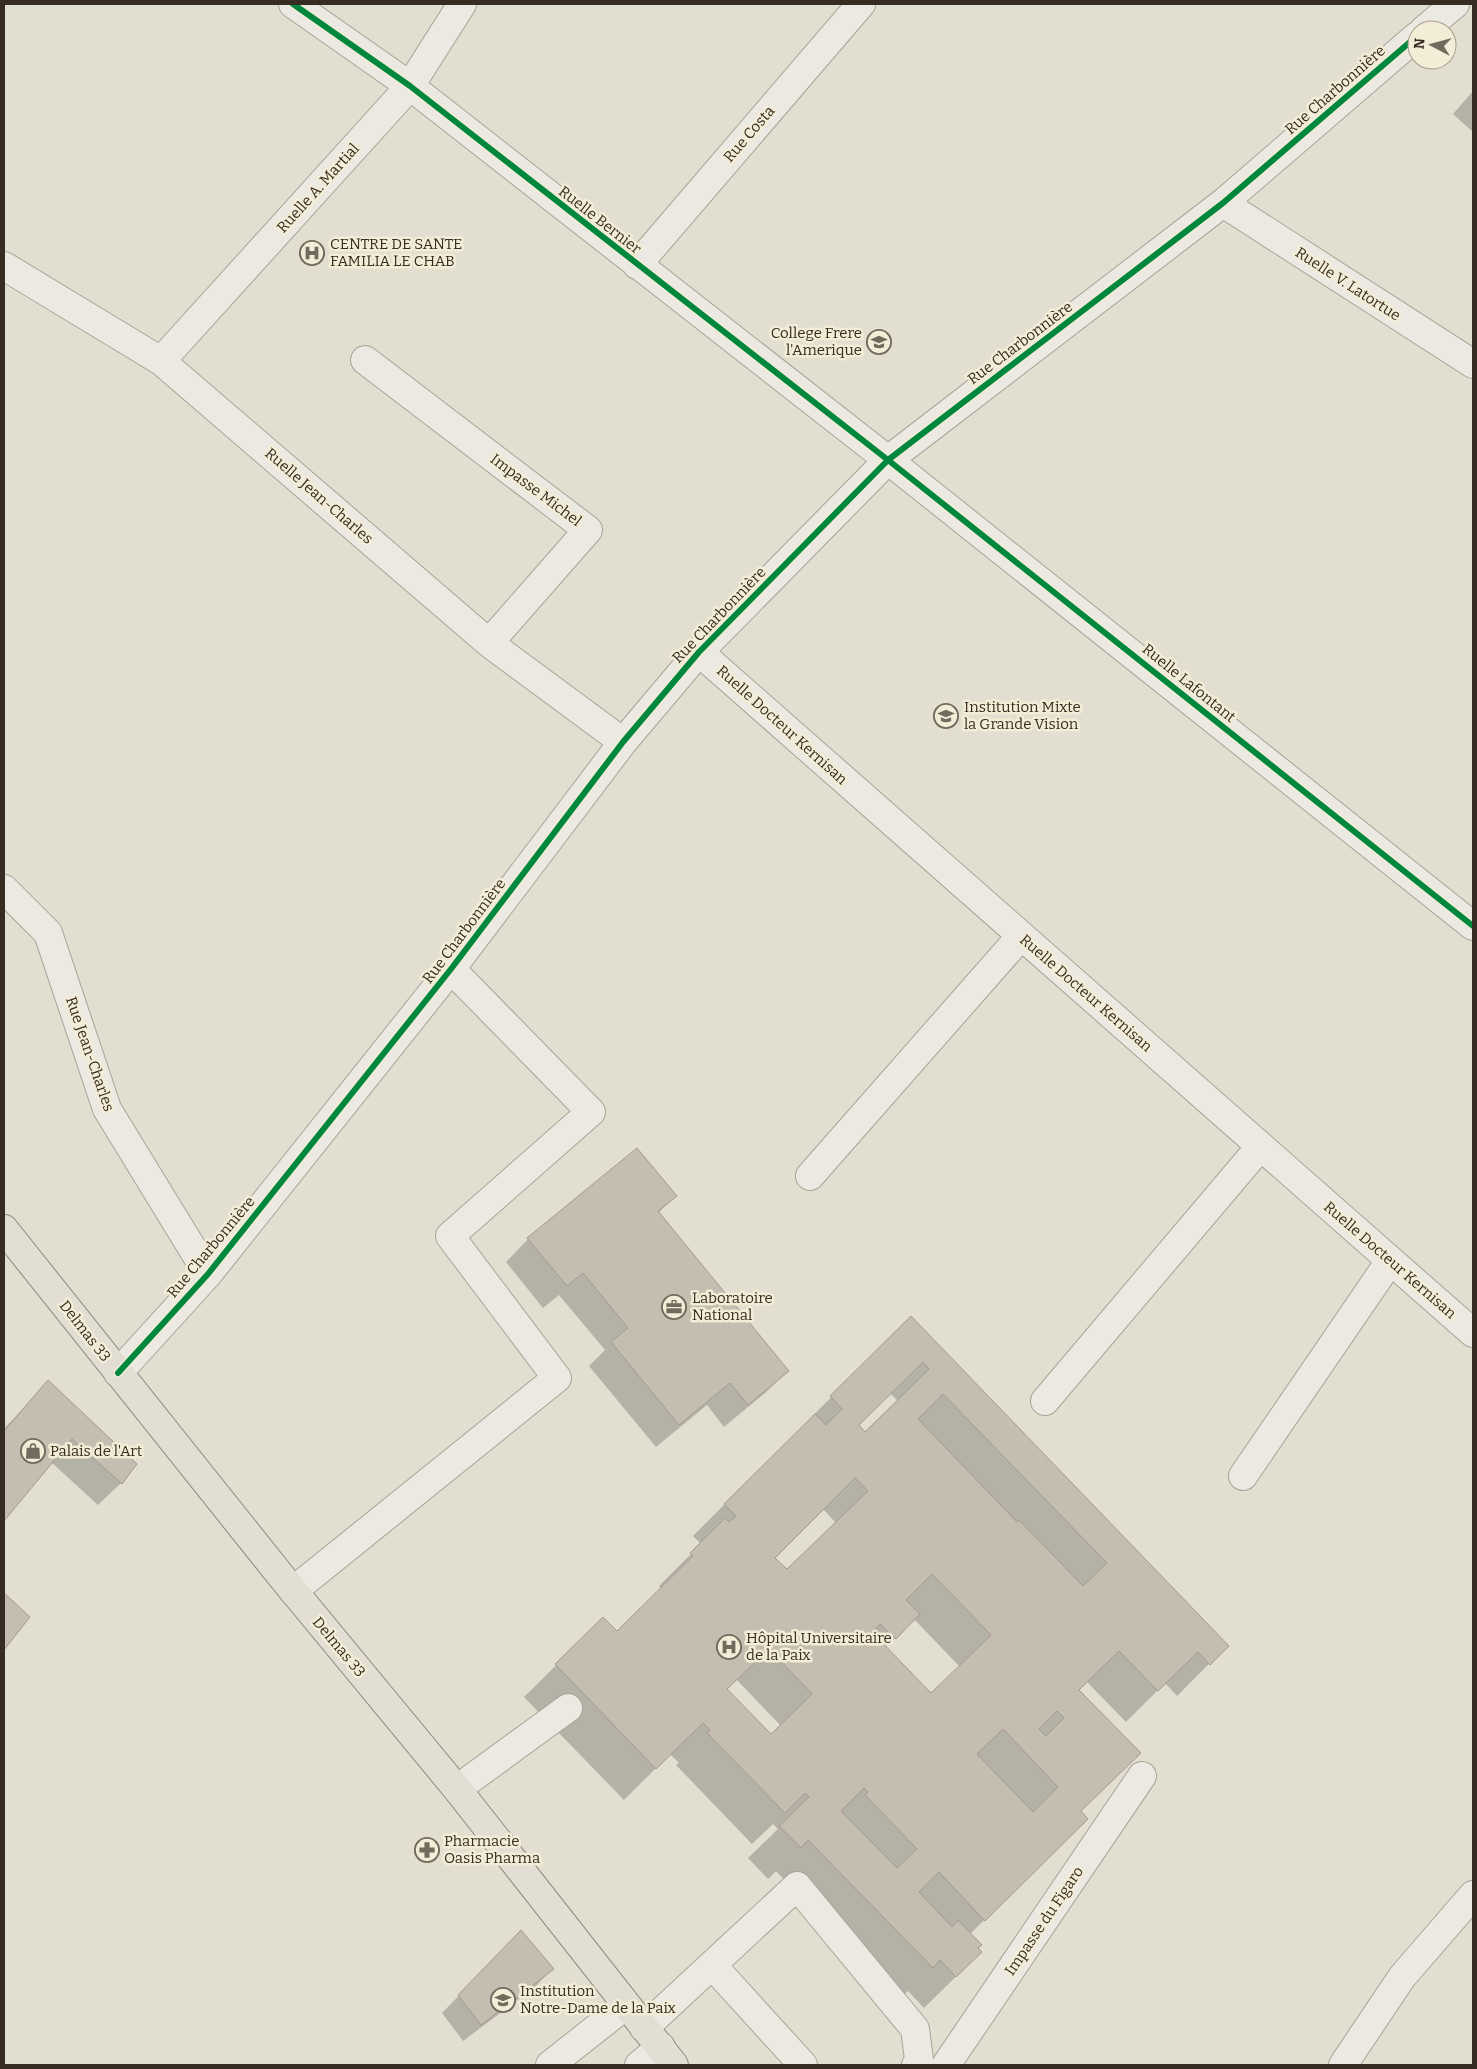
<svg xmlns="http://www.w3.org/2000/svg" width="1477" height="2069" viewBox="0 0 1477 2069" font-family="Bitter,serif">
	<rect width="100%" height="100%" fill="#e2ded0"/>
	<path fill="#0003" fill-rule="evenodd" d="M1473,91V132L1453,114Z
		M676,1196L658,1213L788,1371L765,1393L724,1427L707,1405L656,1447L589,1366L605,1350L559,1295L543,1308L506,1262L528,1239Z
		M911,1317L1227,1646L1177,1696L1165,1683L1126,1722L1087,1682L1078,1691L1080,1812L1087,1819L970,1934L981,1952L924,2008L908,1991L900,1999L776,1871L768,1879L748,1858L778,1829L773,1824L752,1844L676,1765L679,1763L670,1754L624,1800L524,1697L603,1619L617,1633L662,1589L659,1586L701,1544L693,1536ZM890,1393L898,1401L865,1434L857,1425ZM823,1509L836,1523L787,1571L774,1558ZM914,1619L960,1667L931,1695L885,1648ZM736,1679L781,1726L771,1736L726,1690Z
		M48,1382L121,1483L98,1505L51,1462L4,1519V1429Z
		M4,1595L28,1617L4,1648Z
		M521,1932L552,1969L535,1987L463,2041L442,2013Z"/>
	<path fill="#c6bdb1" stroke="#a39a8f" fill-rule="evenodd" d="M637,1148L677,1196L658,1211L789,1371L748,1405L730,1383L679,1425L611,1342L628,1328L583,1273L567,1286L527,1238Z
		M911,1316L1229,1646L1210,1665L1198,1652L1158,1691L1119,1651L1079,1690L1141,1753L1081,1811L1088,1819L985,1921L939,1872L919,1892L952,1927L958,1920L982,1945L978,1948L982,1952L956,1977L940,1960L933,1968L808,1840L801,1848L779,1826L809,1797L805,1793L785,1813L707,1733L710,1730L703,1723L656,1769L555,1664L603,1617L617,1631L693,1556L690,1553L725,1518L729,1522L736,1516L724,1504L815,1414L826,1425L842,1409L830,1396ZM923,1362L929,1369L865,1432L859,1425ZM943,1394L1107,1563L1083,1586L1019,1520L1017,1522L918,1419ZM855,1478L868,1491L787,1569L775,1558ZM932,1574L991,1635L931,1693L872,1632L880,1624L896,1639L920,1614L906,1600ZM769,1649L812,1694L771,1734L727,1689ZM1057,1711L1064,1718L1046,1736L1039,1729ZM1003,1729L1058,1787L1033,1812L977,1754ZM864,1788L868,1792L865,1795L917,1849L897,1868L841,1811Z
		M48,1380L137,1464L122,1484L72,1439L4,1521V1431Z
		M4,1593L30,1617L4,1650Z
		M521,1930L554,1969L481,2025L458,1995Z"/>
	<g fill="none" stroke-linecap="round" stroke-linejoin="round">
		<defs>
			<path id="minor" d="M293,4L410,86L888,460L1473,926
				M1424,30L1455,4
				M1223,203L1473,364
				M637,265L861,4
				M4,266L161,361L489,643L623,742
				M365,360L588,530L489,643
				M161,361L410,86L462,4
				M699,652L1473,1333
				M4,889L48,933L107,1109L208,1274
				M810,1176L1021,936
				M118,1373L208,1274L451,969L623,742L699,652L888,460L1223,203L1417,36
				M1045,1401L1260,1147
				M1243,1476L1390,1261
				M293,1591L557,1378L450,1236L591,1112L451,969
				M457,1789L568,1708
				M712,1965L803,2065
				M644,2028L797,1886L915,2029L919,2059L916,2065
				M550,2065L626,2005
				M639,2065L661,2047
				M946,2065L1142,1776
				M1343,2065L1402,1977L1473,1895"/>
			<path id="major" d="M4,1229L281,1576L457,1789L674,2065"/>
		</defs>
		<use href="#minor" stroke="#a8a398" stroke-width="30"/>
		<use href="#major" stroke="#8d897f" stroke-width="30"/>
		<use href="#minor" stroke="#ebe9e1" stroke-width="28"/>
		<use href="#major" stroke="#e3ded3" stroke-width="28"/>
		<defs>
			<path id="cycleway" d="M293,4L410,86L888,460L1473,926
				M118,1373L208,1274L451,969L623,742L699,652L888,460L1223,203L1417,36"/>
		</defs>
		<use href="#cycleway" stroke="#f3ecd7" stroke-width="9"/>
		<use href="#cycleway" stroke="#00873e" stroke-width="6"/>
	</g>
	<defs>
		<symbol id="hospital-ring" viewBox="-11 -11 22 22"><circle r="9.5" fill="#f3ecd7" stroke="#736a5e" stroke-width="1.5"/><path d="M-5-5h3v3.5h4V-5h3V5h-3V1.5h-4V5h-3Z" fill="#736a5e"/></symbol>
		<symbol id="university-ring" viewBox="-11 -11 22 22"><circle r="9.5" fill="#f3ecd7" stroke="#736a5e" stroke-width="1.5"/><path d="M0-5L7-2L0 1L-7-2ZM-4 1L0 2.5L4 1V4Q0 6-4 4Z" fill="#736a5e"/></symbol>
		<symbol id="school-ring" viewBox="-11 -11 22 22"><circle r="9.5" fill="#f3ecd7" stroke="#736a5e" stroke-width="1.5"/><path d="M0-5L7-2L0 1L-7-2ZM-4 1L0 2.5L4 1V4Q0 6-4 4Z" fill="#736a5e"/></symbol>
		<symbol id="office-ring" viewBox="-11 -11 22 22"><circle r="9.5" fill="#f3ecd7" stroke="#736a5e" stroke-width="1.5"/><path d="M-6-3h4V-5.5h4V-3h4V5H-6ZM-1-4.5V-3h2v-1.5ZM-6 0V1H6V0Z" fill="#736a5e"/></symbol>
		<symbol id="shop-ring" viewBox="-11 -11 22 22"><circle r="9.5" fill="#f3ecd7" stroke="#736a5e" stroke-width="1.5"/><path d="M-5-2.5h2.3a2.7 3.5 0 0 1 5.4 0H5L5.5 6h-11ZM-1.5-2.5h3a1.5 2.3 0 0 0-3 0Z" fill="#736a5e"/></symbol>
		<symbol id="pharmacy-ring" viewBox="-11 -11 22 22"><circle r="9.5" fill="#f3ecd7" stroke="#736a5e" stroke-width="1.5"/><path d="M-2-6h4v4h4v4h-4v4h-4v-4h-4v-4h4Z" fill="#736a5e"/></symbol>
	</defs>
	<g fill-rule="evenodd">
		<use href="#hospital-ring" x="298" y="239" width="28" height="28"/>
		<use href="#university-ring" x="865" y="328" width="28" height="28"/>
		<use href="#school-ring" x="932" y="702" width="28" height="28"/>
		<use href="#office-ring" x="660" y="1293" width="28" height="28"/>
		<use href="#shop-ring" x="19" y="1437" width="28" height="28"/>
		<use href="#hospital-ring" x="715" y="1633" width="28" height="28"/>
		<use href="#pharmacy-ring" x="413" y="1836" width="28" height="28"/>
		<use href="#school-ring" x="489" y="1986" width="28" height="28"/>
	</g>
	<g text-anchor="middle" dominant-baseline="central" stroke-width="5" stroke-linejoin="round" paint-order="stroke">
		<g font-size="15" fill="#372c21" stroke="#f3ecd7">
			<text transform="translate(1335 90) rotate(-41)">Rue Charbonnière</text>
			<text transform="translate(749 134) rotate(-49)">Rue Costa</text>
			<text transform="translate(318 188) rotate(-48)">Ruelle A. Martial</text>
			<text transform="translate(600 220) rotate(38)">Ruelle Bernier</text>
			<text transform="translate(1348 284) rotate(33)">Ruelle V. Latortue</text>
			<text transform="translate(1020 343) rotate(-37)">Rue Charbonnière</text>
			<text transform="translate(536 490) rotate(37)">Impasse Michel</text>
			<text transform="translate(319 496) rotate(41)">Ruelle Jean-Charles</text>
			<text transform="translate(719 615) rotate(-46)">Rue Charbonnière</text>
			<text transform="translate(1189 683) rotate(39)">Ruelle Lafontant</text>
			<text transform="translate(782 725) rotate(42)">Ruelle Docteur Kernisan</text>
			<text transform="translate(464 931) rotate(-53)">Rue Charbonnière</text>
			<text transform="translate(1086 993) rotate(41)">Ruelle Docteur Kernisan</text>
			<text transform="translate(90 1054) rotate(71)">Rue Jean-Charles</text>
			<text transform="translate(211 1247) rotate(-50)">Rue Charbonnière</text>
			<text transform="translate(1390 1260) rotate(41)">Ruelle Docteur Kernisan</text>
			<text transform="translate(85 1331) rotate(52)">Delmas 33</text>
			<text transform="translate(339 1647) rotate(50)">Delmas 33</text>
			<text transform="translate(1044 1921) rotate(-56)">Impasse du Figaro</text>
		</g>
		<g font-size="15" fill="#372c21" stroke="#f3ecd7" text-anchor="start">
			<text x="330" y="244">CENTRE DE SANTE<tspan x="330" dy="17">FAMILIA LE CHAB</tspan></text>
			<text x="862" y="333" text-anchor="end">College Frere<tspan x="862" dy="17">l'Amerique</tspan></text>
			<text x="964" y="707">Institution Mixte<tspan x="964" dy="17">la Grande Vision</tspan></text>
			<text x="692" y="1298">Laboratoire<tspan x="692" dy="17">National</tspan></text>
			<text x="50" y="1451">Palais de l'Art</text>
			<text x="746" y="1638">Hôpital Universitaire<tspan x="746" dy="17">de la Paix</tspan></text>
			<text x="444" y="1841">Pharmacie<tspan x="444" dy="17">Oasis Pharma</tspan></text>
			<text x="520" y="1991">Institution<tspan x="520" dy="17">Notre-Dame de la Paix</tspan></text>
		</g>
	</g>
	<rect width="1477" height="2069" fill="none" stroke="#372c21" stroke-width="10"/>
	<g transform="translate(1432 45) rotate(276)"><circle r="24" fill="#f3ecd7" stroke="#a89f8e"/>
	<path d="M0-4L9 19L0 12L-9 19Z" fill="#736a5e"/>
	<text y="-8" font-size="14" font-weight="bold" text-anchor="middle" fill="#372c21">N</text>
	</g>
</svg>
